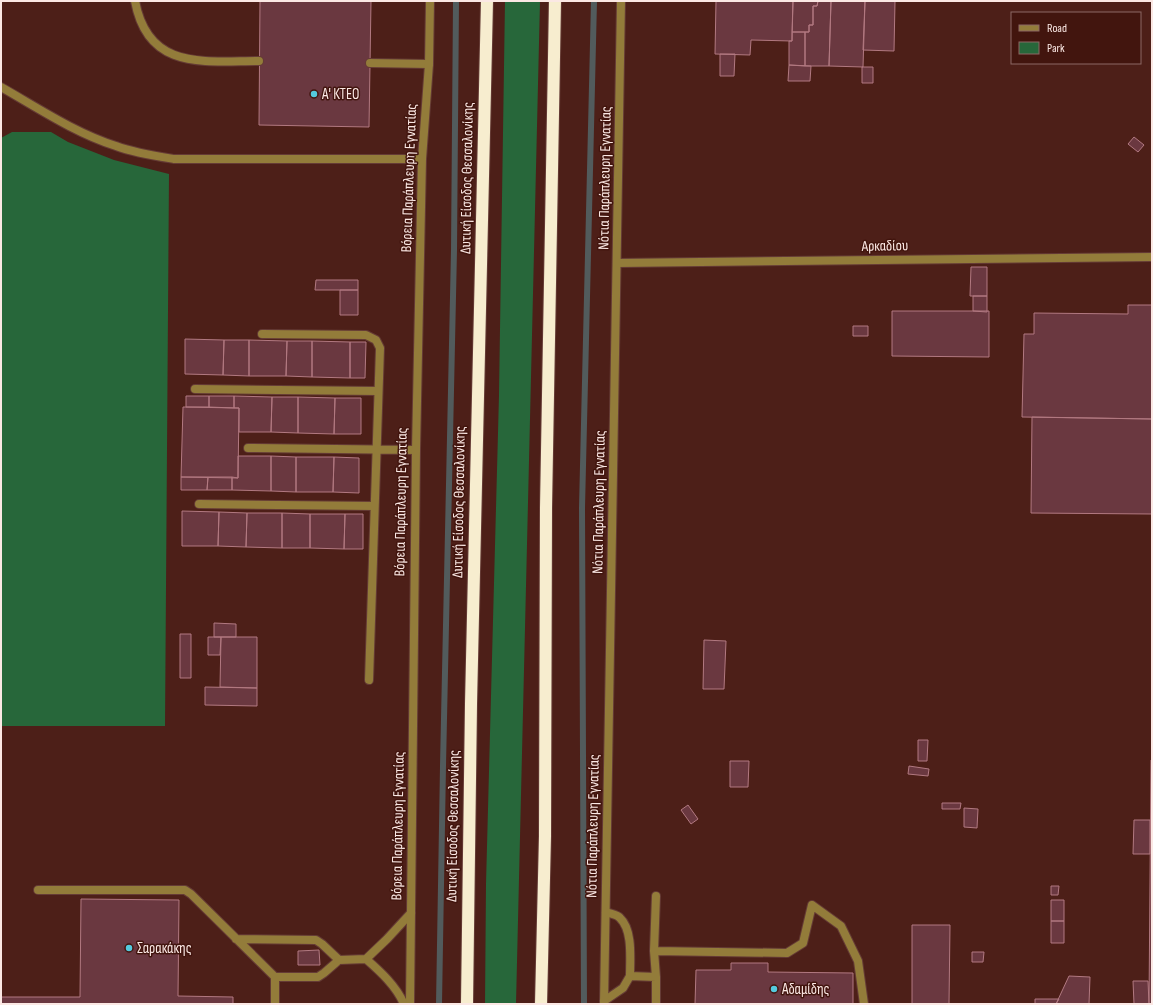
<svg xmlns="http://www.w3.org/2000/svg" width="1153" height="1005" viewBox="0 0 1153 1005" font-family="'Sofia Sans Condensed',sans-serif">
	<rect width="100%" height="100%" fill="#4d1f18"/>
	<path fill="#27673a" d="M505,1H540L516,1004H485L486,884L499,395Z
		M12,132H51L68,142L114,160L169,174L165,726H1V138Z"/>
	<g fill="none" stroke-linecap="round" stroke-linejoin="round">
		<path stroke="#525b5c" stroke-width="6" d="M439,1004L443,766L454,250L456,1
			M584,1004L582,508L594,1"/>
	</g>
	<path fill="#6a3840" stroke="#b27981" d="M260,1H371L369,127L259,125Z
		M716,1H793L792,41L751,40L750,55L715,54Z
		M793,1H818L817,6H813V25H809V32H792Z
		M818,1H831L829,66H805V32H809V25H813V6H817Z
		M831,1H865L863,67L829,66Z
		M865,1H895L894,51L863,50Z
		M792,32H805V66L789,65V41H792Z
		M720,54H735L734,76H720Z
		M789,65L811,66L810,81H788Z
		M862,67H873V83H862Z
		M1134,137L1144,145L1138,152L1128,144Z
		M971,267H987V296H970Z
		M316,280H358V290H315Z
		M340,290H358V315H340Z
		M973,296H987V312L973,311Z
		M1128,305H1152V419L1022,417L1024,334H1034V313L1128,314Z
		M892,311H989V357L892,356Z
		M853,326H868V336H853Z
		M185,339L224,340L223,375L185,374Z
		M224,340H249V376L223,375Z
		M249,340L287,341L286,376H249Z
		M287,341H312V377L286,376Z
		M312,341L350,342V378L312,377Z
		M350,342H366L365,378H350Z
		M186,396H209V407H186Z
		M209,396H234V408L209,407Z
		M234,396L272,397L271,432H239V408H234Z
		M272,397H298V433L271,432Z
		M298,397L335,398L334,434L298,433Z
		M335,398H361V434H334Z
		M183,407L239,408L238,478L181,477Z
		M1032,417L1152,419V514L1031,513Z
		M238,456H271V491L232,490V477L238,478Z
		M271,456L296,457V492L271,491Z
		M296,457H334L333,492H296Z
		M334,457L359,458V493L333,492Z
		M181,477H208L207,490H181Z
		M208,477H232V490H207Z
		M182,511L219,512L218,546H182Z
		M219,512L247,513L246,547L218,546Z
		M247,513H282V548L246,547Z
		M282,513L310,514V548H282Z
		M310,514H345L344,549L310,548Z
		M345,514H363V549H344Z
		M214,623L236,624V637H214Z
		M180,634H191V678H180Z
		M208,637H221L220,655H208Z
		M221,637H257V688L220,687Z
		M704,640L726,641L724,689H703Z
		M205,687L257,688V706L205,705Z
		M918,740H928L927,761H918Z
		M1151,760H1152V1004H1149Z
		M730,761H749L748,787H730Z
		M909,766L929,769L928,776L908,774Z
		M942,803H961L960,809H942Z
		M688,805L698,819L691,824L681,810Z
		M964,808L978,809L977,828L964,827Z
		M1134,820H1150V854H1133Z
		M1051,886H1059L1058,895H1051Z
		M81,899L179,900L178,996L233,997V1004H1V997H80Z
		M1051,900H1064V921H1051Z
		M1051,921H1064V943H1051Z
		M912,925H950L949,1004H912Z
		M319,950L320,965H298V951Z
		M972,952H984L983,962H972Z
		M731,963H768V972L853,973V1004H695L696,970H731Z
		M1069,976L1090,977L1089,1004H1056Z
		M1133,981H1148L1149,1004H1134Z
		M1035,999H1059L1056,1004H1035Z"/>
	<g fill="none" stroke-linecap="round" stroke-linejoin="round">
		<defs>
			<path id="lane" d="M135,1C148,71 204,61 259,61
				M370,63L429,64
				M262,334L366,335L376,340L380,348L369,680
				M195,389L378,391
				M248,448L416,450
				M199,504L374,506
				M38,890H185L191,894L275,977
				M606,912C610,914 617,914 620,918C633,930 630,959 630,976
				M236,939L316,940L322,944L339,960
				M654,951L787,953L803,943L812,905L841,926L858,961L864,1004
				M366,959L387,939L411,913
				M604,1001L623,988L630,976L656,977
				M275,1004V977H318L324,973L339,960L366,959C381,972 396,986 404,1004
				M656,1004V977L654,951L656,896"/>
			<path id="street" d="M1,87C38,108 75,133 116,146C135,153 155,156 174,159H422
				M617,263L1152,257
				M410,1004L416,450L422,159L429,64L430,1
				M604,1004L621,1"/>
			<path id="highway" d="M467,1004L471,704L487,1
				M541,1004L545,836L546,508L555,1"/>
		</defs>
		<use href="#lane" stroke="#653b35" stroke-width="10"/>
		<use href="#street" stroke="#653b35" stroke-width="10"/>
		<use href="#highway" stroke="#653b35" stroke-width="14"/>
		<use href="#lane" stroke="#937c3a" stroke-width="8"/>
		<use href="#street" stroke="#937c3a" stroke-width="8"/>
		<use href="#highway" stroke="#f7edcf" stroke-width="12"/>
	</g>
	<g fill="#54cade" stroke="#42150e" stroke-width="1.5">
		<circle cx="314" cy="94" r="4"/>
		<circle cx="129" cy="948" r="4"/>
		<circle cx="774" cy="989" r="4"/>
	</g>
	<g text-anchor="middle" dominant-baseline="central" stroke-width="3" stroke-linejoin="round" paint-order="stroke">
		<g font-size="15" fill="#fbe8e4" stroke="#42150e" text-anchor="start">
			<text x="322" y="94">Α' ΚΤΕΟ</text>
			<text x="137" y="948">Σαρακάκης</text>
			<text x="782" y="989">Αδαμίδης</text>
		</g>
		<g font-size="15" fill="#fbe8e4" stroke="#42150e">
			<text transform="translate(409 178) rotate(-88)">Βόρεια Παράπλευρη Εγνατίας</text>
			<text transform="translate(467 178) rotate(-89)">Δυτική Είσοδος Θεσσαλονίκης</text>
			<text transform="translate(605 178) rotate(-89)">Νότια Παράπλευρη Εγνατίας</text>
			<text transform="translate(885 246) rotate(-1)">Αρκαδίου</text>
			<text transform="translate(401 502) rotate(-89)">Βόρεια Παράπλευρη Εγνατίας</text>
			<text transform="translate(459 502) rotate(-89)">Δυτική Είσοδος Θεσσαλονίκης</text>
			<text transform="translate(599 502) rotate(-89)">Νότια Παράπλευρη Εγνατίας</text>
			<text transform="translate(398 826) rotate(-89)">Βόρεια Παράπλευρη Εγνατίας</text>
			<text transform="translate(453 826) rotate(-89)">Δυτική Είσοδος Θεσσαλονίκης</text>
			<text transform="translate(593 826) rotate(-89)">Νότια Παράπλευρη Εγνατίας</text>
		</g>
	</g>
	<rect width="1153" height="1005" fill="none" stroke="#fbe8e4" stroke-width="4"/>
	<rect x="1011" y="12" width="130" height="52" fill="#42150e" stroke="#8c6964"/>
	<rect x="1019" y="25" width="20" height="6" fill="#937c3a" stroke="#8c6964"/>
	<text x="1047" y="32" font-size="12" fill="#fbe8e4">Road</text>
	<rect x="1019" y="42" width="20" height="12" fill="#27673a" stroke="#8c6964"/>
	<text x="1047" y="52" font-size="12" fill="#fbe8e4">Park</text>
</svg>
